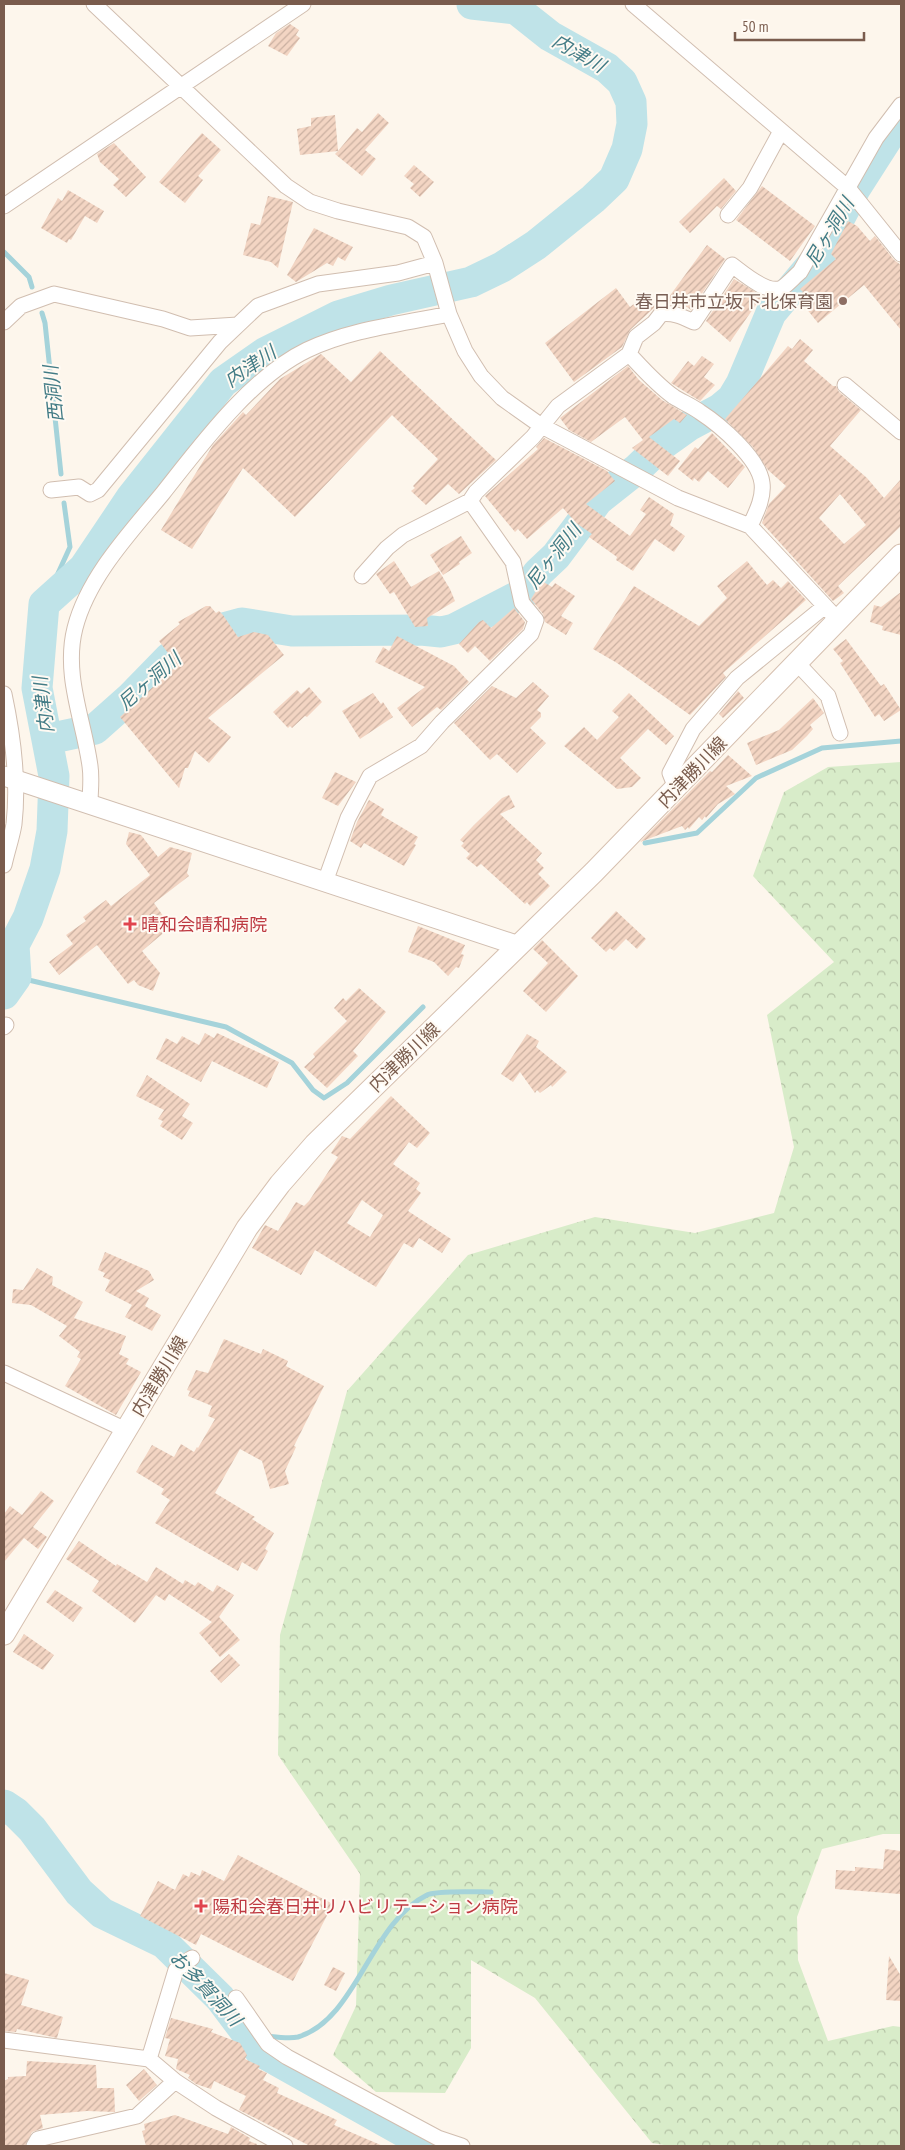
<svg xmlns="http://www.w3.org/2000/svg" width="905" height="2150" viewBox="0 0 905 2150" font-family="'PT Sans Narrow','Noto Sans JP',sans-serif">
	<defs>
		<pattern id="forest-crowns" width="20" height="18" patternUnits="userSpaceOnUse" patternTransform="scale(1.25)"><rect width="20" height="18" fill="#d8ecc9"/><path d="M2 6a3 3 0 1 1 6 0M12 15a3 3 0 1 1 6 0" fill="none" stroke="#b4c2a5"/></pattern>
		<pattern id="building-hatch" width="6" height="6" patternUnits="userSpaceOnUse" patternTransform="scale(1.25)"><rect width="6" height="6" fill="#f3d5c3"/><path d="M-1 1l2-2M0 6l6-6M5 7l2-2" fill="none" stroke="#cab0a1"/></pattern>
	</defs>
	<rect width="100%" height="100%" fill="#fdf6ec"/>
	<path fill="url(#forest-crowns)" d="M901,762V1834H883L822,1849L797,1917L798,1960L828,2041L893,2026L901,2027V2146H670L652,2143L535,1998L471,1960V2048L445,2093L376,2092L333,2055L356,2006L360,1874L278,1755L280,1635L347,1391L468,1255L595,1217L695,1233L774,1213L794,1147L767,1015L834,962L753,876L784,792L828,767Z"/>
	<g fill="none" stroke-linecap="round" stroke-linejoin="round">
		<path stroke="#a5d3da" stroke-width="5" d="M4,252L29,277L32,287
			M42,313L45,323L61,474
			M44,604L70,547L64,503
			M645,843L697,833L756,778L822,748L901,741
			M16,977L226,1027L292,1063L313,1090L324,1098L347,1083L423,1007
			M248,2034L259,2035
			M267,2036C276,2037 289,2039 298,2037C357,2019 370,1923 427,1895C436,1890 478,1892 491,1892"/>
		<path stroke="#bfe3e8" stroke-width="31" d="M48,739L95,729L131,697L169,658L220,629L242,623L292,631L421,630L441,632L454,629L524,593L538,573L556,556L598,500L637,469L662,445L690,425L720,409L732,399L741,384L771,313L820,255L855,189L901,117
			M4,994L16,977L14,945L28,918L45,869L52,831L54,776L37,688L44,604L84,568L131,498L223,382L266,352L338,316L391,300L471,282L502,267L536,245L593,199L614,179L627,149L632,124L631,102L622,82L607,68L550,36L516,9L472,4
			M4,1805L16,1813L32,1829L79,1892L102,1913L164,1943L220,1998L260,2051L429,2146"/>
	</g>
	<path fill="url(#building-hatch)" fill-rule="evenodd" d="M290,24L299,30L296,35L300,38L287,56L268,46L276,33Z
		M378,113L389,123L365,150L376,159L362,176L335,154L338,151L300,155L297,129L311,126V118L335,115L338,151L357,128L362,132Z
		M202,133L221,150L198,176L203,180L185,203L159,182Z
		M114,143L146,177L126,197L113,185L119,179L100,162L97,154Z
		M414,165L434,182L420,197L410,188L414,184L404,176Z
		M724,178L736,191L721,209L717,206L690,233L679,222Z
		M762,186L815,226L790,261L736,220Z
		M68,190L104,211L97,223L85,216L71,240L69,239L67,243L41,228L58,198L62,201Z
		M268,196L293,202L278,268L271,262L243,255L251,223L260,225Z
		M848,221L857,226L870,241L875,236L894,260L901,265V330L864,285L818,323L797,297L803,292L800,289L836,259L831,254Z
		M314,228L353,247L345,261L338,257L333,266L327,263L296,282L287,275Z
		M707,245L725,259L691,310L687,307L670,304L666,301Z
		M734,279L762,296L730,342L706,321Z
		M616,288L630,307L641,298L646,305L652,300L656,306L630,330L622,347L574,382L545,343Z
		M800,339L813,350L804,361L833,386H836L839,392L861,410L830,446L867,478L884,498L901,479V526L838,586L844,593L833,601L762,523L769,504L786,486L768,470L753,447L725,419L788,346L792,349ZM840,494L866,525L844,544L819,518Z
		M380,351L496,460L459,494L448,484L426,505L411,491L415,488L413,486L438,459L392,415L295,517L243,468L192,549L161,530L213,445L243,412L246,415L280,379L321,354L351,382Z
		M702,356L714,364L704,377L715,385L700,401L671,383L688,361L694,366Z
		M628,366L639,380L662,400L687,415L680,423L674,419L649,437L680,461L668,476L632,448L643,440L625,417L591,442L569,430L560,418Z
		M712,433L745,467L728,488L708,471L699,482L694,478L693,481L678,469L695,447L698,449Z
		M544,438L607,471L615,481L586,504L630,536L646,514L640,510L649,497L674,514L670,525L685,536L674,552L655,539L633,571L616,560L617,557L589,537L592,534L576,523L563,508L527,539L518,529L515,532L485,496L538,449L536,447Z
		M461,536L472,553L459,562L460,564L443,575L430,555Z
		M394,561L411,587L439,571L450,589L455,601L427,618L428,626L415,627L394,592L390,594L376,574Z
		M747,561L767,585L773,580L781,588L788,581L806,600L723,673L726,677L690,715L617,663L593,649L634,586L699,626L727,598L717,586Z
		M542,581L552,587L555,583L575,596L561,616L573,623L566,635L545,622L543,614L531,599Z
		M901,592V635L882,630L883,626L870,622L874,605L881,607Z
		M206,606H210L216,613L219,611L223,615L238,637L254,632L268,635L284,655L208,718L231,737L209,763L195,751L188,768H185L179,788L120,717L177,665L159,641L180,624L178,622Z
		M514,608L525,622L523,629L490,661L475,646L468,653L459,644L479,622L483,620L491,628Z
		M397,636L454,666L469,682L441,710L437,707L412,727L397,708L425,687L375,662L383,647L389,651Z
		M846,639L881,686L884,684L901,710L884,721L879,714L875,717L840,663L843,661L833,649Z
		M533,682L549,696L537,710L541,713V717L530,728L546,743L517,773L497,754L490,760L454,723L492,686L516,698Z
		M309,687L322,702L307,717L305,716L292,728L290,726L288,728L273,712L297,690L301,694Z
		M738,691L744,698L723,718L719,714Z
		M373,693L381,704L383,702L393,717L360,739L342,711Z
		M629,693L674,736L666,745L648,729L620,758L641,778L632,787L617,789L564,746L584,727L597,740L619,717L612,711Z
		M813,698L824,713L810,725L813,729L807,736L792,750L756,765L747,743L779,730Z
		M728,755L752,776L726,786L735,794L718,804L706,818L705,816L702,820L699,817L689,829L688,827L685,830L682,826L640,842L710,771L712,772Z
		M335,772L356,782L338,806L322,798Z
		M509,795L515,807L500,814L542,853L536,860L544,868L538,874L550,886L530,906L527,902L525,904L481,864L477,867L466,858L470,854L461,846L464,843L460,840L474,825L502,798Z
		M369,800L384,809L381,815L418,837L414,844L416,845L404,866L364,843L361,848L350,841L357,822Z
		M129,832L141,835L158,857L170,847L192,853L187,873L189,876L154,903L166,920L162,923L167,930L142,951L160,973L153,991L138,985L134,980L128,984L97,945L59,975L49,962L73,944L66,935L86,921L83,917L106,900L111,906L150,875L126,844Z
		M616,911L646,939L637,949L626,939L614,951L610,948L606,952L591,938Z
		M418,926L465,945L461,954L464,955L459,968L456,967L448,976L434,962L408,952Z
		M542,940L578,976L546,1012L523,991L548,963L533,949Z
		M359,988L386,1012L353,1051L358,1056L327,1088L304,1067L315,1057L313,1054L347,1021L334,1008L343,998L346,1001Z
		M205,1033L214,1038L217,1033L279,1062L267,1088L212,1061L201,1082L156,1059L166,1038L177,1044L182,1036L199,1045Z
		M527,1034L539,1041L536,1047L567,1072L552,1087L551,1085L540,1093L537,1090L535,1093L520,1072L513,1082L501,1074Z
		M147,1075L190,1104L182,1116L193,1123L182,1140L160,1126L163,1121L158,1119L164,1110L136,1096Z
		M391,1096L430,1133L417,1148L409,1142L393,1164L420,1183L416,1189L421,1193L408,1211L451,1239L442,1253L419,1238L413,1248L404,1243L376,1287L315,1250L301,1275L252,1248L265,1225L278,1231L296,1202L304,1206L309,1201L338,1157L331,1153L342,1136L350,1139ZM362,1200L383,1215L370,1237L347,1223Z
		M105,1252L149,1271L154,1280L136,1291L149,1298L145,1306L161,1315L152,1331L125,1317L132,1305L105,1291L110,1280L103,1277L105,1273L98,1270Z
		M37,1268L53,1277L52,1285L83,1302L74,1318L126,1336L119,1354L129,1359L126,1364L141,1372L116,1415L65,1386L81,1359L77,1357L80,1352L59,1336L67,1326L31,1305L12,1303L13,1289L23,1290Z
		M224,1339L261,1354L263,1349L288,1361L286,1366L324,1386L294,1446L296,1447L285,1471L289,1484L270,1489L262,1461L240,1449L215,1493L255,1517L252,1519L274,1533L265,1549L268,1551L257,1571L242,1562L238,1571L155,1523L170,1500L161,1494L164,1489L136,1472L152,1445L174,1457L181,1444L194,1452L197,1447L198,1448L215,1419L208,1416L212,1406L188,1396L190,1391L187,1390L196,1370L208,1373Z
		M41,1491L54,1501L33,1527L47,1537L38,1549L24,1538L4,1562V1514L10,1506L22,1515Z
		M79,1541L116,1566L117,1564L147,1582L156,1567L183,1584L185,1580L195,1586L198,1582L213,1592L217,1585L234,1595L219,1617L240,1640L220,1657L199,1633L212,1622L169,1594L165,1601L156,1595L135,1623L92,1591L99,1581L66,1559Z
		M55,1590L83,1608L73,1622L46,1602Z
		M24,1634L54,1655L43,1670L13,1652Z
		M229,1654L240,1665L221,1683L210,1671Z
		M885,1849L901,1851L900,1894L835,1889L836,1870L855,1871V1867L883,1869Z
		M238,1855L333,1904L293,1981L201,1934L196,1945L140,1916L158,1881L175,1890L183,1874L189,1877L191,1872L200,1876L202,1870L224,1881Z
		M889,1956L901,1976V2001L886,2000Z
		M333,1967L345,1973L336,1991L324,1985Z
		M4,1973L29,1980L21,2005L63,2017L57,2038L17,2029L16,2032L4,2031Z
		M171,2018L213,2029L211,2032L240,2043L247,2055L245,2059L260,2066L258,2069L267,2073L263,2080L279,2088L277,2093L337,2120L334,2125L383,2146H310L239,2110L246,2096L214,2081L211,2089L196,2084L188,2078L190,2075L176,2069L178,2059L165,2056L170,2039L165,2038Z
		M27,2061L96,2065L97,2088H114L115,2112L87,2111L40,2115L43,2128L32,2132L25,2146H4V2081L8,2079V2077L26,2076Z
		M144,2069L157,2085L139,2101L126,2085Z
		M175,2115L228,2134L231,2127L250,2138L249,2141L257,2144V2146H146L142,2131L145,2130L144,2124Z"/>
	<g fill="none" stroke-linecap="round" stroke-linejoin="round">
		<defs>
			<path id="minor" d="M94,4L286,186L310,202L338,211L408,227L424,237L435,263L449,314L465,351L481,376L502,398L540,425L678,498L750,526L838,620
				M633,4L848,188L901,254
				M4,206L303,4
				M728,215L750,188L781,131
				M4,322L21,306L54,294L163,319L190,328L238,325
				M845,385L901,432
				M51,490L79,487L90,494L98,490L220,342L258,306L318,284L398,273L435,263
				M750,526C756,513 764,498 762,483C759,458 720,425 700,412C692,406 682,402 674,397C657,385 643,369 629,354L636,337L654,323L661,314C673,312 683,317 694,322L732,265C743,273 767,295 782,288C788,284 795,276 800,272L876,138L901,105
				M362,576L387,548L403,535L470,501L476,492L533,437L558,406L629,354
				M797,663L828,696L840,733
				M4,694C13,736 19,780 14,824C12,837 7,851 4,865
				M676,788L670,773L693,729L737,678L825,606
				M90,804C90,792 92,779 90,766C84,721 63,675 75,628C88,577 130,533 163,493C201,445 251,377 307,350C351,329 402,324 449,314
				M325,882L348,818L370,776L421,746L442,722L531,634L536,620L522,603L513,562L470,501
				M4,1027L6,1025
				M4,1373L126,1430
				M236,1998L268,2044L287,2057L438,2138L462,2146
				M4,2040L149,2059L175,2081L216,2108L285,2146
				M149,2059L176,1970L192,1958
				M34,2146L38,2139L137,2116L175,2081"/>
			<path id="tertiary" d="M4,776L519,946"/>
			<path id="secondary" d="M4,1634L247,1228L280,1184L315,1144L594,872L901,555"/>
		</defs>
		<use href="#minor" stroke="#d1beb0" stroke-width="17"/>
		<use href="#tertiary" stroke="#d1beb0" stroke-width="21"/>
		<use href="#secondary" stroke="#d6c0b0" stroke-width="23"/>
		<use href="#minor" stroke="#fff" stroke-width="15"/>
		<use href="#tertiary" stroke="#fff" stroke-width="19"/>
		<use href="#secondary" stroke="#fff" stroke-width="21"/>
	</g>
	<circle fill="#8d6e63" stroke="#fffaf3" stroke-width="2" cx="843" cy="301" r="5"/>
	<g fill="#e0444e" stroke="#fffaf3" stroke-width="2">
		<path d="M127.5 916.5h5v5h5v5h-5v5h-5v-5h-5v-5h5z"/>
		<path d="M198.5 1898.5h5v5h5v5h-5v5h-5v-5h-5v-5h5z"/>
	</g>
	<g text-anchor="middle" dominant-baseline="central" stroke-width="4" stroke-linejoin="round" paint-order="stroke">
		<g font-size="18" fill="#785e54" stroke="#fffaf3" text-anchor="end">
			<text x="833" y="301">春日井市立坂下北保育園</text>
		</g>
		<g font-size="18" fill="#7a5c4d" stroke="#fffaf3">
			<text transform="translate(692 772) rotate(-46)">内津勝川線</text>
			<text transform="translate(404 1057) rotate(-44)">内津勝川線</text>
			<text transform="translate(159 1376) rotate(-59)">内津勝川線</text>
		</g>
		<g font-size="18" fill="#be3a42" stroke="#fffaf3" text-anchor="start">
			<text x="141" y="924">晴和会晴和病院</text>
			<text x="212" y="1906">陽和会春日井リハビリテーション病院</text>
		</g>
		<g font-size="19" font-style="italic" fill="#437c86" stroke="#fffaf3">
			<text transform="translate(579 53) rotate(30)">内津川</text>
			<text transform="translate(829 232) rotate(-59)">尼ヶ洞川</text>
			<text transform="translate(250 366) rotate(-34)">内津川</text>
			<text transform="translate(53 394) rotate(-96)">西洞川</text>
			<text transform="translate(553 556) rotate(-52)">尼ヶ洞川</text>
			<text transform="translate(149 681) rotate(-41)">尼ヶ洞川</text>
			<text transform="translate(43 705) rotate(-97)">内津川</text>
			<text transform="translate(206 1988) rotate(47)">お多賀洞川</text>
		</g>
	</g>
	<rect width="905" height="2150" fill="none" stroke="#7a5c4d" stroke-width="10"/>
	<path d="M735 32v8h129v-8" fill="none" stroke="#7a5c4d" stroke-width="2.5"/>
	<text x="742" y="32" font-size="15" fill="#7a5c4d" stroke="#fffaf3" stroke-width="4" paint-order="stroke">50 m</text>
</svg>
